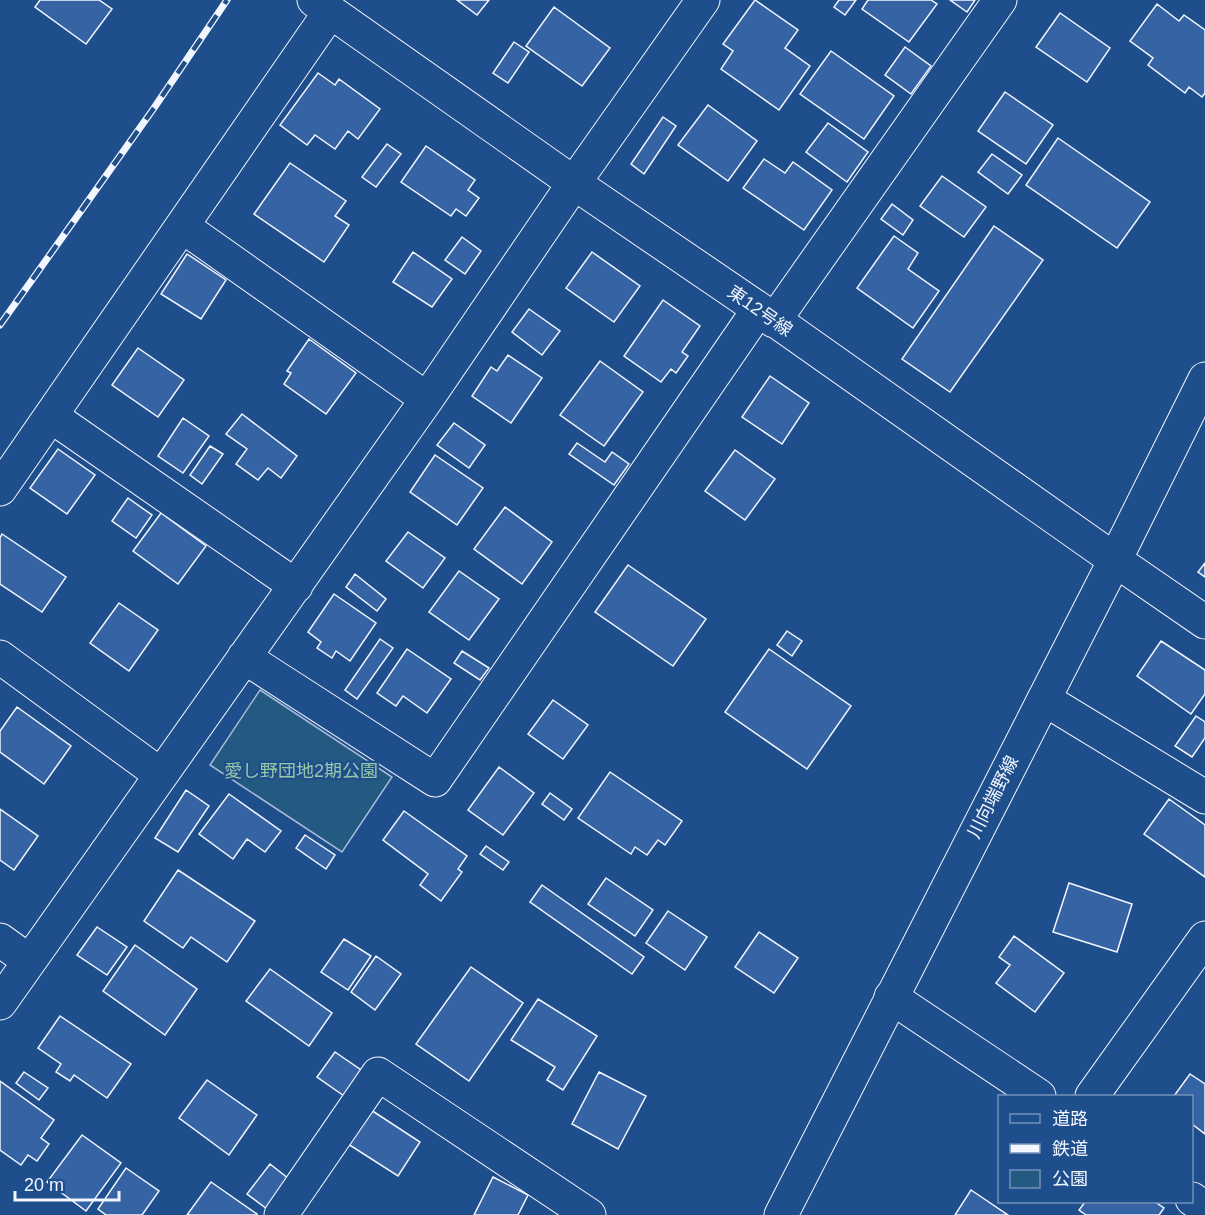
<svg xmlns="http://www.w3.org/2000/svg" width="1205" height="1215" viewBox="0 0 1205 1215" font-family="Helvetica,'Noto Sans JP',sans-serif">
	<rect width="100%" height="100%" fill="#1f4e8c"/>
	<path fill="#245a82" stroke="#a8bbd7" stroke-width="1.5" d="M260,690L392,777L342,852L210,765Z"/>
	<path fill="#3563a3" stroke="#f2f6ff" stroke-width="1.5" d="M40,0H99L112,9L86,44L35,7Z
		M457,0H489L477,15Z
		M755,0L798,30L785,48L810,66L779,110L721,69L733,51L723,44Z
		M839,0H856L845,15L834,7Z
		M868,0H931L937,4L909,42L862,9Z
		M950,0H975L967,12Z
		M1157,4L1179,21L1184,15L1205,30V93L1202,97L1189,87L1185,93L1148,65L1153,58L1130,41Z
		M554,7L610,48L582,86L526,46Z
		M1060,13L1110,48L1087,82L1036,47Z
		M514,42L529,52L508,83L493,73Z
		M905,47L931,66L911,94L885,75Z
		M831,51L894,96L864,139L800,94Z
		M318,73L335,85L339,79L380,109L358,139L348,131L335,149L315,135L307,145L280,125Z
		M1005,92L1053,125L1026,164L978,131Z
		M708,105L757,141L728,181L678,145Z
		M663,117L676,126L644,174L631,164Z
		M828,123L868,152L847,182L806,152Z
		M1058,138L1150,202L1117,248L1026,185Z
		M387,144L401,154L376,187L362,177Z
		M426,146L475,180L468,190L479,198L466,216L456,209L451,216L401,182Z
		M992,154L1022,175L1008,194L978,172Z
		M764,159L785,173L793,162L832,190L804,230L743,188Z
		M290,163L346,201L335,216L349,225L324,262L254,214Z
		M942,176L986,207L964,237L920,206Z
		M892,204L913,220L903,235L881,219Z
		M994,226L1043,260L950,392L902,359Z
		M894,236L918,253L908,269L939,291L913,328L857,288Z
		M462,237L481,251L465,274L445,260Z
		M413,252L452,279L432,307L393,282Z
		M592,252L640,286L614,322L566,288Z
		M187,254L226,280L201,319L161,294Z
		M663,300L700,326L682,352L688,356L676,373L671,369L661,382L624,356Z
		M529,309L560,331L542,355L512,332Z
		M309,339L356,373L326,414L284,384L291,373L287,371Z
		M138,348L184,380L158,417L112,385Z
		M508,355L542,378L511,423L472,396L491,367L497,371Z
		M600,361L643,392L604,446L560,415Z
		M770,376L809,403L782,444L742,417Z
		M242,414L297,456L281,478L268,468L258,480L236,464L247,449L226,434Z
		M183,418L209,436L183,473L158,456Z
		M454,423L485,445L469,468L437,445Z
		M577,443L605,462L612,452L629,464L614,485L569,454Z
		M210,446L223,454L202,484L190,475Z
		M58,449L95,475L67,514L30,488Z
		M735,450L775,479L745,520L705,491Z
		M435,455L483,488L457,525L410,492Z
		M128,498L152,515L136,538L112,521Z
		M505,507L552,542L522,584L474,549Z
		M161,513L206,546L178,584L133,551Z
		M408,532L445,558L423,588L386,561Z
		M2,534L66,577L42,612L0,584V538Z
		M1205,563V577L1198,572Z
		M628,565L706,619L673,666L595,612Z
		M459,571L499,599L469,640L429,612Z
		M355,574L386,599L377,611L346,587Z
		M334,594L376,623L350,661L336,651L332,658L317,648L321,642L308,632Z
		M119,603L158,630L129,671L90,643Z
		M787,631L802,641L792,656L777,645Z
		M380,639L393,648L357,699L345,690Z
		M1161,641L1205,670V694L1191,714L1137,676Z
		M407,649L451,679L427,713L403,696L396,706L377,693Z
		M769,649L851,706L807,769L725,712Z
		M462,651L489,668L480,680L454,663Z
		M553,700L588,725L563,759L528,734Z
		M17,707L71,746L44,784L0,752V731Z
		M1196,716L1205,722V738L1192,757L1175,746Z
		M499,767L534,793L503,835L468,810Z
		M610,772L682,821L665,845L658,840L647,855L635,847L631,854L578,818Z
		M186,790L209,806L178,852L155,838Z
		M550,793L572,809L564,820L542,804Z
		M229,794L281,831L265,852L247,839L233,859L199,834Z
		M1169,799L1205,825V877L1144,834Z
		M0,809L38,836L14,870L0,860Z
		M404,811L467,856L458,869L462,872L441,901L420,885L428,874L383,840Z
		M305,835L335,855L326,869L296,848Z
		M486,846L509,862L503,870L480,854Z
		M178,870L255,921L227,962L191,937L183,948L144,921Z
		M606,878L653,910L635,936L588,904Z
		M1069,883L1132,904L1117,952L1053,932Z
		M542,885L644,957L632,974L530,902Z
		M668,911L707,937L685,970L646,943Z
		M97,927L127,947L107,975L77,955Z
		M759,932L798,958L774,993L735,967Z
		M1014,936L1064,973L1035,1012L996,983L1010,965L999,957Z
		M344,939L371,956L348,990L321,972Z
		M135,945L197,989L165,1035L103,991Z
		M376,956L401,974L375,1010L351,992Z
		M471,967L523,1003L469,1081L416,1044Z
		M270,969L332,1013L309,1046L246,1001Z
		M538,999L597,1036L563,1090L547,1080L555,1067L511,1040Z
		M60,1016L131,1064L107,1098L74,1075L70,1081L56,1072L61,1064L38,1048Z
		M335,1052L364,1072L347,1098L317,1077Z
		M24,1072L48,1088L39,1100L16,1083Z
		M599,1072L646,1096L618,1149L572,1124Z
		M1190,1074L1205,1084V1134L1192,1124V1096H1174Z
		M207,1080L257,1115L229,1155L179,1118Z
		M0,1081L54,1120L41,1138L49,1144L37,1161L28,1155L21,1165L0,1150Z
		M371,1110L420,1142L398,1176L348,1144Z
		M82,1135L121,1163L86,1211L47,1182Z
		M270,1164L289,1179L267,1209L247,1194Z
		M126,1168L159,1191L142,1215H106L98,1209Z
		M493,1177L528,1195L518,1215H474Z
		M211,1182L257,1214V1215H187Z
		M971,1190L1008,1215H955Z
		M1085,1202H1155L1164,1208L1159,1215H1086L1079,1210Z"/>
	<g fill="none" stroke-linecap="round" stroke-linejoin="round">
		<defs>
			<path id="minor" d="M314,0L574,183L759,309L1115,560L1205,622
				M182,226L427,399
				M774,321L1000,0
				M51,416L296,586
				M0,489L330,12
				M0,657L161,775
				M244,657L435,780L759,309
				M1044,699L1205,797
				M0,940L29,961
				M891,997L1039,1096
				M0,1003L427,399L574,183L703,0
				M1092,1096L1205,938
				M1192,1199L1205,1208
				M281,1215L378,1074L589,1215"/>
			<path id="major" d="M781,1215L1115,560L1205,379"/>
		</defs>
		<use href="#minor" stroke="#f2f6ff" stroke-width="35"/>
		<use href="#major" stroke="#f2f6ff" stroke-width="35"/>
		<use href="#minor" stroke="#1f4e8c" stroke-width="33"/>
		<use href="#major" stroke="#1f4e8c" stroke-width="33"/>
		<defs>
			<path id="rail" d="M0,325L154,108L227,0"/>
		</defs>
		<use href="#rail" stroke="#f2f6ff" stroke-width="7"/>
		<use href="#rail" stroke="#1f4e8c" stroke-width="4.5" stroke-dasharray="14" stroke-linecap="butt"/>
	</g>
	<g text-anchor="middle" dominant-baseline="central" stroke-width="4.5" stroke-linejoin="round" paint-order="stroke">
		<g font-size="18" fill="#f2f6ff" stroke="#1f4e8c">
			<text transform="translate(760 311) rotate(35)">東12号線</text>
			<text transform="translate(993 797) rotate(-63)">川向端野線</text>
		</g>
		<g font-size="18" fill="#97c8a6" stroke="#1f4e8c">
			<text x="301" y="771">愛し野団地2期公園</text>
		</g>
	</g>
	<rect x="998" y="1095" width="195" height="108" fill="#1f4e8c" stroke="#7391ba" stroke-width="1.5"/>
	<rect x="1010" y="1114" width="30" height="9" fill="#1f4e8c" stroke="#7391ba" stroke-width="1.5"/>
	<text x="1052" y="1125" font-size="18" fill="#f2f6ff">道路</text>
	<rect x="1010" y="1144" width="30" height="9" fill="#f2f6ff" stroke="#7391ba" stroke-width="1.5"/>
	<text x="1052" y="1155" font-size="18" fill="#f2f6ff">鉄道</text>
	<rect x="1010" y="1170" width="30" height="18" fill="#245a82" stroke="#7391ba" stroke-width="1.5"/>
	<text x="1052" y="1185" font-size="18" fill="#f2f6ff">公園</text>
	<path d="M15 1191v9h104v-9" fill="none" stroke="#f2f6ff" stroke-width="3"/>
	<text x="24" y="1191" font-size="18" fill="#f2f6ff" stroke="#1f4e8c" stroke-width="4.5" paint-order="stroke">20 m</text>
</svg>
